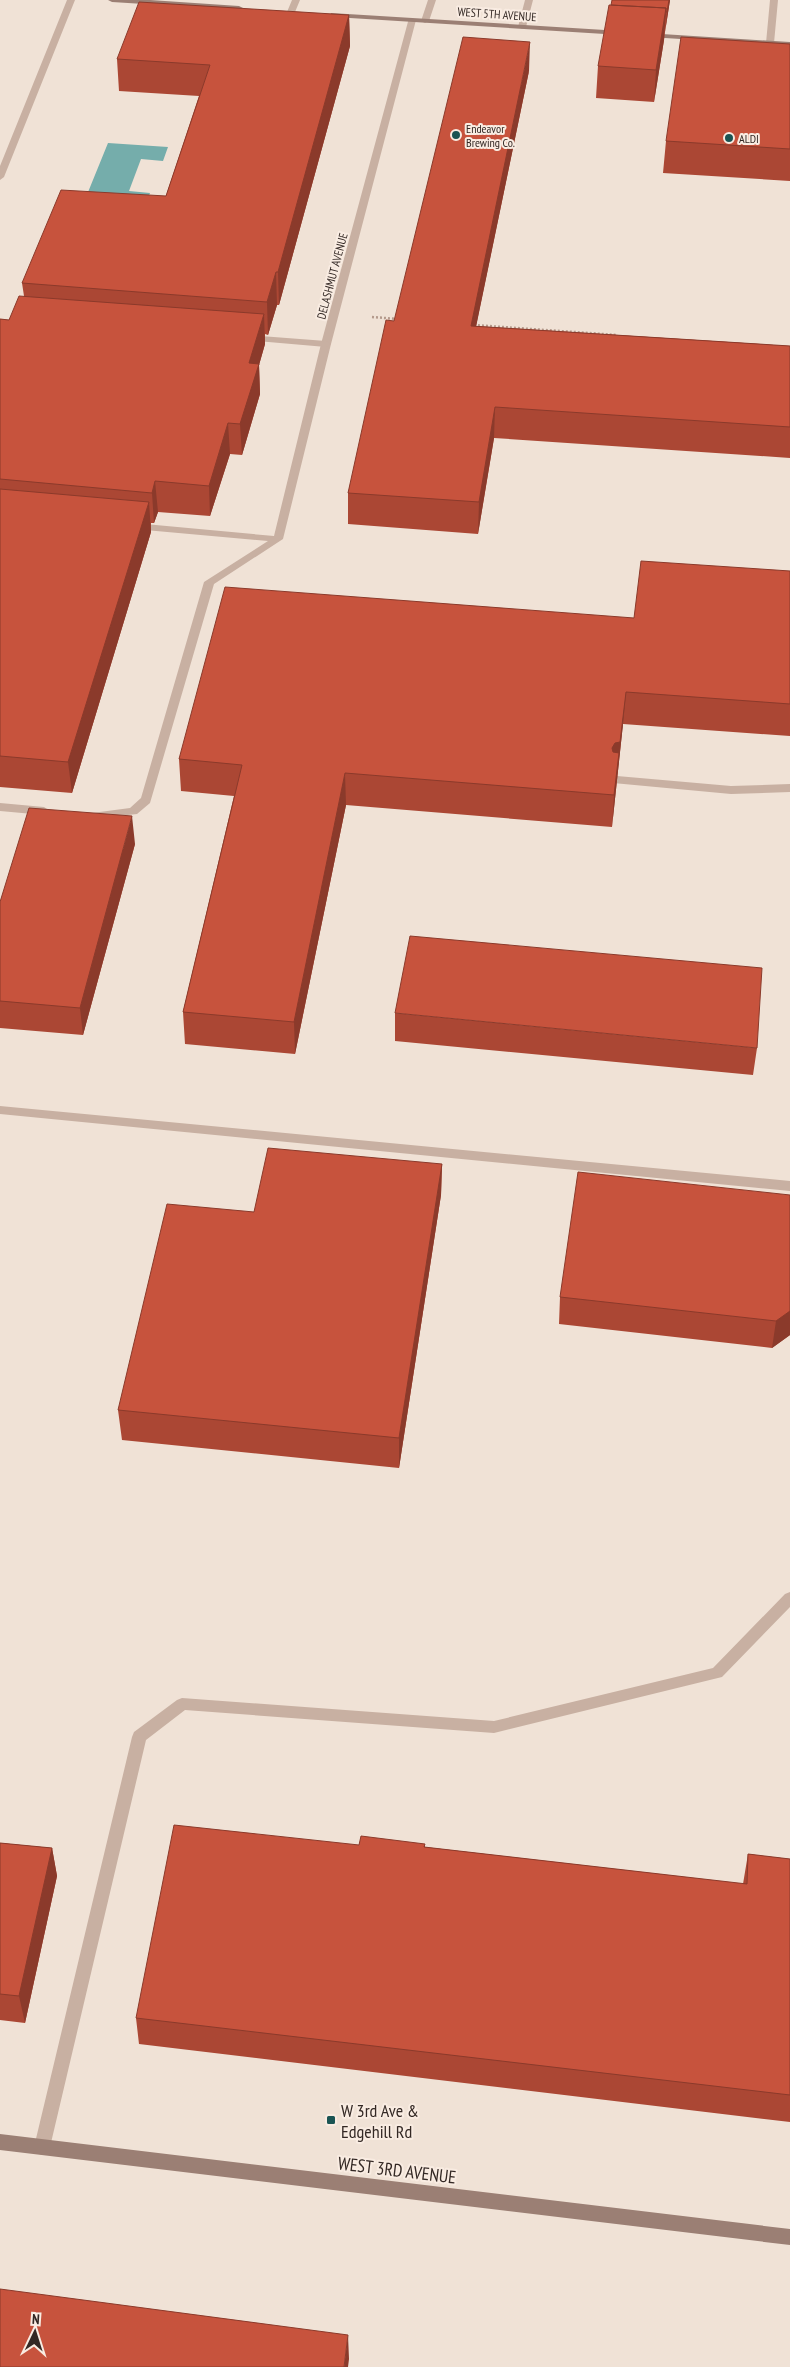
<svg xmlns="http://www.w3.org/2000/svg" width="790" height="2367" viewBox="0 0 790 2367" font-family="'PT Sans Narrow',sans-serif">
	<rect width="100%" height="100%" fill="#f0e2d6"/>
	<path fill="#75adab" d="M108,143L168,147L163,161L141,159L129,191L150,193L145,206L84,202Z"/>
	<g fill="none" stroke-linecap="round" stroke-linejoin="round">
		<path stroke="#b49a8c" stroke-width="2.5" stroke-dasharray="2 2" stroke-linecap="butt" d="M372,317L398,319
			M474,325L617,335"/>
		<path fill="#c8b0a2" fill-rule="evenodd" d="M67,0H75L4,177L0,180V166Z
			M292,0H300L295,12L291,14L287,12Z
			M428,0H436L429,21L425,23L421,21Z
			M525,0H533L526,27L522,29L518,27Z
			M770,0H778L774,43L770,45L766,43Z
			M409,18L416,20L331,344L283,539L214,584L150,803L137,814L92,819L90,816L92,813L130,808L141,798L204,582L268,541L134,529L129,526L134,523L274,536L321,344Z
			M617,776L731,786L790,784V792L731,794L613,783L612,780L613,777Z
			M0,803L44,807L50,811L44,815L0,811Z
			M0,1106L790,1181V1191L0,1114Z
			M790,1592V1607L722,1677L494,1733L185,1710L146,1740L50,2147L48,2153L42,2155L36,2153L34,2147L132,1737L134,1732L177,1700L182,1698L494,1721L713,1668L785,1594Z"/>
		<path fill="#c8b0a2" fill-rule="evenodd" d="M249,335L326,341L331,344L326,347L246,340V336Z"/>
		<path fill="#9b7f74" fill-rule="evenodd" d="M108,0H150L239,6L243,8L239,10L112,2Z
			M331,13L621,31L625,33L621,35L334,17L330,15Z
			M646,33L790,42V46L649,37L645,35Z
			M0,2134L790,2229V2245L0,2150Z"/>
	</g>
	<path fill="#ab4734" d="M670,0L665,32L664,40L654,102L596,98L598,66Z
		M349,15L350,46L279,305H277L268,335L265,334V344L259,365L260,394L242,455L230,454L210,516L158,512L154,523H151V532L72,793L0,787V319L9,320L24,296L22,283L166,196L199,96L119,91L117,59Z
		M790,44V181L663,173L666,141Z
		M529,71L476,326L790,346V458L494,438L478,534L348,524V493L394,321Z
		M790,571V736L623,724L612,827L346,805L295,1054L185,1044L183,1012L234,796L181,791L179,759L634,618Z
		M135,844L83,1035L0,1028V902Z
		M395,1013L757,1048L753,1075L395,1041Z
		M442,1164L441,1195L399,1468L122,1440L118,1410L254,1212Z
		M790,1195V1335L772,1348L559,1324L560,1297Z
		M0,1843L52,1848L57,1876L25,2023L0,2020Z
		M425,1844V1847L743,1884L748,1854L790,1859V2122L139,2044L136,2018Z"/>
	<path fill="#8b3a2b" d="M669,0H670L665,32L667,12Z
		M666,8L664,40L654,102L656,70Z
		M349,15L350,46L279,305L278,272Z
		M530,42L529,71L470,356L471,326Z
		M276,272L277,305L268,335L267,302Z
		M264,314L265,344L259,365L260,394L242,455L240,424L249,363Z
		M495,407L494,438L478,534L479,502Z
		M228,423L230,454L210,516L209,486Z
		M155,481L158,512L154,523L152,493Z
		M149,502L151,532L72,793L68,762Z
		M626,692L623,724L612,827L614,795L612,748Z
		M345,773L346,805L295,1054L294,1022Z
		M132,816L135,844L83,1035L80,1008Z
		M442,1164L441,1195L399,1468V1438Z
		M790,1311V1335L772,1348L776,1321Z
		M52,1848L57,1876L25,2023L19,1996Z
		M348,2335L349,2359L348,2367H344Z"/>
	<path fill="#c7533d" stroke="#8b3a2b" d="M612,0H669L667,12H666V8L611,5Z
		M139,2L349,15L278,272H276L267,302L22,283L61,190L166,196L210,65L117,59Z
		M609,5L666,8L656,70L598,66Z
		M463,37L530,42L471,326L790,346V427L495,407L479,502L348,493L386,320L394,321Z
		M681,37L790,44V149L666,141Z
		M19,296L264,314L249,363L259,364L240,424L228,423L209,486L155,481L152,493L0,479V319L9,320Z
		M0,489L149,502L68,762L0,756Z
		M641,561L790,571V704L626,692L620,742L615,743L612,748L613,752L619,753L614,795L345,773L294,1022L183,1012L242,765L179,759L225,587L634,618Z
		M29,808L132,816L80,1008L0,1001V902Z
		M410,936L762,968L757,1048L395,1013Z
		M268,1148L442,1164L399,1438L118,1410L167,1204L254,1212Z
		M578,1172L790,1195V1311L776,1321L560,1297Z
		M174,1825L359,1845L361,1836L425,1844L424,1847L747,1884L748,1854L790,1859V2095L136,2018Z
		M0,1843L52,1848L19,1996L0,1994Z
		M0,2289L348,2335L344,2367H0Z"/>
	<g fill="#1a5453" stroke="#f9ece2" stroke-width="2">
		<circle cx="456" cy="135" r="5"/>
		<circle cx="729" cy="138" r="5"/>
		<rect x="326" y="2115" width="10" height="10" rx="2.5"/>
	</g>
	<g text-anchor="middle" dominant-baseline="central" stroke-width="4" stroke-linejoin="round" paint-order="stroke">
		<g font-size="12" fill="#332824" stroke="#f9ece2">
			<text transform="translate(497 14) rotate(4)">WEST 5TH AVENUE</text>
			<text transform="translate(332 276) rotate(-75)">DELASHMUT AVENUE</text>
		</g>
		<g font-size="12" fill="#332824" stroke="#f9ece2" text-anchor="start">
			<text x="466" y="128">Endeavor<tspan x="466" dy="14">Brewing Co.</tspan></text>
			<text x="739" y="138">ALDI</text>
		</g>
		<g font-size="18" fill="#332824" stroke="#f9ece2" text-anchor="start">
			<text x="341" y="2110">W 3rd Ave &amp;<tspan x="341" dy="21">Edgehill Rd</tspan></text>
		</g>
		<g font-size="18" fill="#332824" stroke="#f9ece2">
			<text transform="translate(397 2170) rotate(7)">WEST 3RD AVENUE</text>
		</g>
	</g>
	<g transform="translate(35 2332) rotate(4)" stroke="#f9ece2" stroke-width="4" paint-order="stroke">
	<path d="M0-4L9 19L0 12L-9 19Z" fill="#332824"/>
	<text y="-8" font-size="14" font-weight="bold" text-anchor="middle" fill="#332824">N</text>
	</g>
</svg>
